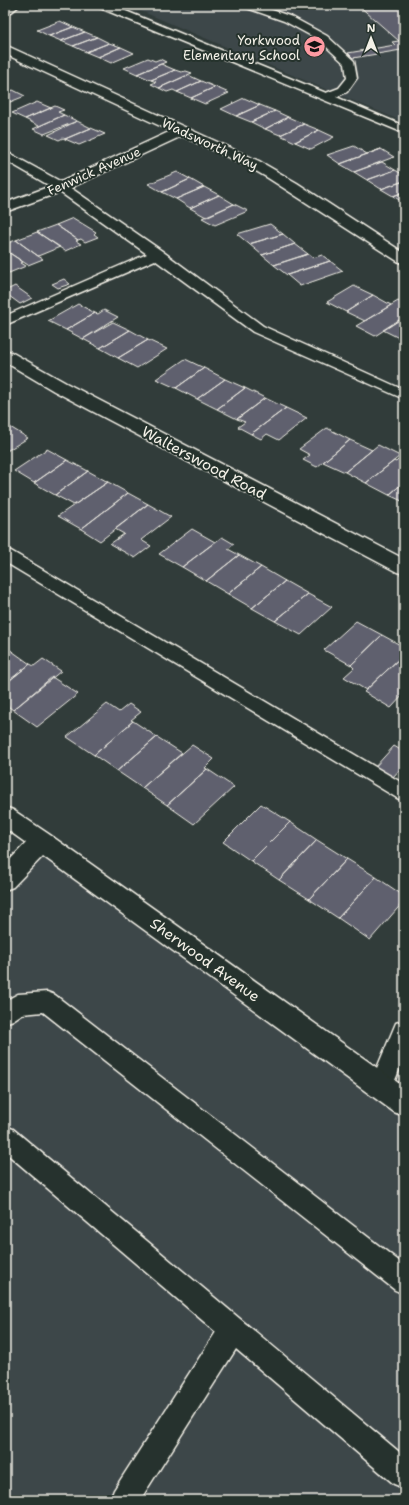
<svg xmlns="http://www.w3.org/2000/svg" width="409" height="1505" viewBox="0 0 409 1505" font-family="'Shantell Sans',sans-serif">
	<rect width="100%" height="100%" fill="#313c3a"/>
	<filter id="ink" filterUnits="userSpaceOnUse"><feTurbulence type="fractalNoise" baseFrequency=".025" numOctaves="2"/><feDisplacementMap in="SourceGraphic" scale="8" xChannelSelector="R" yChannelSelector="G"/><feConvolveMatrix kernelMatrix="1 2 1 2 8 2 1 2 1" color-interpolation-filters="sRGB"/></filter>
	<g filter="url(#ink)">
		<path fill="#3e474a" d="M127,5H404V122L323,88Z
			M48,848L404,1098V1500H5V896Z"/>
		<path fill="#5e616e" stroke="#f4f1e8" d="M358,5H404V52L401,50L353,58L348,53L395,45L392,42L399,41Z
			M60,21L73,27L49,36L37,30Z
			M73,27L85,32L61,41L49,36Z
			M85,32L97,37L73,46L61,41Z
			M97,37L109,43L86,52L73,46Z
			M109,43L121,47L98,57L86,52Z
			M121,47L134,53L111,63L98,57Z
			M148,58L155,61L160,59L166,62L137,74L124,68Z
			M161,64L175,70L151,80L137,74Z
			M175,70L181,72L186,71L192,73L159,88L151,84L156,82L151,80Z
			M188,75L201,81L177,92L173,90L167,92L159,88Z
			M201,81L215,87L191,98L177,92Z
			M215,87L229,93L205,104L191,98Z
			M13,90L25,96L5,104V93Z
			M244,98L260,105L236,116L221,109Z
			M37,102L51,108L25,119L12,113Z
			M260,105L275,111L251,122L236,116Z
			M55,106L64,110L58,112L64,115L39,126L25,119Z
			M275,111L288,117L265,129L251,122Z
			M64,115L77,121L44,134L33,129Z
			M288,117L304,124L280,135L265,129Z
			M77,121L91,128L65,139L63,138L59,140L48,135Z
			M304,124L319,130L295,142L280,135Z
			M91,128L105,134L79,145L65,139Z
			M319,130L334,137L311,149L295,142Z
			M354,146L367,154L381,149L340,164L327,155Z
			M381,149L394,157L354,172L340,164Z
			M382,162L395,170L367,180L354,172Z
			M395,170L404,175V181L381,189L367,180Z
			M177,172L190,179L162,192L148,184Z
			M190,179L204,187L176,199L162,192Z
			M404,181V192L393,196L381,189Z
			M204,187L219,195L190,208L176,199Z
			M404,192V203L393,196Z
			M219,195L234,204L206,217L190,208Z
			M234,204L248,211L215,225L202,218Z
			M73,218L96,232L94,234L98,237L85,242L81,239L78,240L56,225Z
			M270,224L283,234L249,244L237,234Z
			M56,225L78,240L76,241L81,244L65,251L37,232Z
			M37,232L60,247L38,256L16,240Z
			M283,234L295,244L262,255L249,244Z
			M16,240L38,256L43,259L28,265L5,250V244Z
			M295,244L308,254L274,265L262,255Z
			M5,250L23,262L21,263L26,266L9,273L5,271Z
			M308,254L313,258L322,255L330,261L287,275L274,265Z
			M330,261L343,271L300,286L287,275Z
			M64,279L70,284L58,288L52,284Z
			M15,286L32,298L20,304L5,293V291Z
			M354,286L373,295L346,312L327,302Z
			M373,295L391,305L365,321L346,312Z
			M398,301L404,304V308L402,310L404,311V317L375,336L356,326Z
			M78,304L95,313L66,330L48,321Z
			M104,310L118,317L83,339L66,330L95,313L98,314Z
			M404,317V340H403L383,330Z
			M113,322L130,330L100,348L83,339Z
			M130,330L148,340L118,358L100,348Z
			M148,340L167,349L137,368L118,358Z
			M185,359L204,368L176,388L156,379Z
			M204,368L225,379L197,399L176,388Z
			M225,379L245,388L217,409L197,399Z
			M245,388L265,398L237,419L217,409Z
			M265,398L286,408L251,434L238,427L245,422L237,419Z
			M286,408L307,418L279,440L267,434L261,439L251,434Z
			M10,427L28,438L5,452V429Z
			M327,428L350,440L317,467L303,460L310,455L299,449Z
			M350,440L372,450L345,472L323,462Z
			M378,445L400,456L366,483L345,472Z
			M47,449L67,460L34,483L14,471Z
			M402,456L404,457V482L389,495L366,483L394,461L396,462Z
			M67,460L88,471L55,495L34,483Z
			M88,471L108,482L74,505L55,495Z
			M108,482L128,493L81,529L58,516Z
			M404,482V502L389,495Z
			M128,493L148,504L100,541L81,529Z
			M148,504L171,517L141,540L151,546L135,558L110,544L124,534L115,529Z
			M192,529L215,542L182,567L159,554Z
			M222,537L234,544L228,549L239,555L206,581L182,567Z
			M239,555L261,567L228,594L206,581Z
			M261,567L285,581L252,608L228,594Z
			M285,581L308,594L275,621L252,608Z
			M308,594L332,607L301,635L275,621Z
			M356,621L382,635L351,665L324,650Z
			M382,635L404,647V654L366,690L344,677L354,668L351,665Z
			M9,649L30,664L5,684V652Z
			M404,654V694L391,708L364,692Z
			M43,659L61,671L13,710L5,704V684L30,664L34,666Z
			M52,677L78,694L37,727L13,710Z
			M107,704L119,712L129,704L141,712L131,720L133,721L94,755L67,737Z
			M133,721L157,737L117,771L94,755Z
			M157,737L182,753L142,788L117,771Z
			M192,745L214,759L205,768L207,769L167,805L142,788Z
			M394,746L404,752V765L392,778L374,768Z
			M207,769L234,787L194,824L167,805Z
			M261,804L290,822L251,861L223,842Z
			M290,822L317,840L279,880L251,861Z
			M317,840L347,859L309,899L279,880Z
			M347,859L376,877L338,918L309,899Z
			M376,877L404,896V901L370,940L338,918Z"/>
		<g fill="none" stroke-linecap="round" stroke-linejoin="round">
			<defs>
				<path id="service" d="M97,5H111L326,93L339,88L347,78L345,64L319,40L284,21L244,7L243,5H258L292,17L327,36L354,61L357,78L347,92L336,97L404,126V133L98,7Z
					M5,151L65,184L162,251L263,326L404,390V399L253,332L155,260L5,325V316L147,254L57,190L5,160Z
					M5,549L11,551L404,784V801L397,798L5,562Z
					M47,992L55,995L404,1265V1294L395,1290L43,1012L22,1014L13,1020L5,1023V1001L18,994Z
					M404,1020V1058L389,1095L381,1098L373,1095L369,1087L396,1023Z
					M5,1126L13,1129L404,1456V1488L394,1484L236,1349L140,1500H110L114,1490L216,1332L5,1152Z"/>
				<path id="minor" d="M7,5H20L9,14L5,15V6Z
					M5,45L259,161L297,183L404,253V264L399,262L380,250L268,178L249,167L182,136L66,190L5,212V203L56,184L171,131L5,54Z
					M5,350L11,352L66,383L404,559V574L397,572L54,391L5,362Z
					M5,807L13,810L50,835L404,1087V1116L394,1112L43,856L13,887L5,890V865L26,843L5,828Z"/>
			</defs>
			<use href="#service" stroke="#f4f1e8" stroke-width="3"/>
			<use href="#minor" stroke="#f4f1e8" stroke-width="3"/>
			<use href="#service" fill="#26332d" fill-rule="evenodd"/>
			<use href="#minor" fill="#26332d" fill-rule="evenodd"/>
		</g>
	</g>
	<defs>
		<symbol id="school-disc" viewBox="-11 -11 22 22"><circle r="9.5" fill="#ff9aa2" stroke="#26332d"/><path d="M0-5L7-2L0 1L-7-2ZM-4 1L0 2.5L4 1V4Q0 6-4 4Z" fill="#111"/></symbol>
	</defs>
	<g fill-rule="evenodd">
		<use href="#school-disc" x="302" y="34" width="25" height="25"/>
	</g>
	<g text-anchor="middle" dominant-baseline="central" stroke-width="4" stroke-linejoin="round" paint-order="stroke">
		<g font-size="13" fill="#f4f1e8" stroke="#26332d" text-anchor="end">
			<text x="300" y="40">Yorkwood<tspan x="300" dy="15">Elementary School</tspan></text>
		</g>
		<g font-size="13" fill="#f4f1e8" stroke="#26332d">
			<text transform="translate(210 144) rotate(25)">Wadsworth Way</text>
			<text transform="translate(94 171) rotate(-24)">Fenwick Avenue</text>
		</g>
		<g font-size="15" fill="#f4f1e8" stroke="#26332d">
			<text transform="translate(204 463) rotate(28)">Walterswood Road</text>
			<text transform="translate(205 960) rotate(36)">Sherwood Avenue</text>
		</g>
	</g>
	<rect width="409" height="1505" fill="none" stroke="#26332d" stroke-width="20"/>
	<rect x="10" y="10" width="389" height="1485" fill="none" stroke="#f4f1e8" stroke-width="1.5" filter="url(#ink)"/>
	<g transform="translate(371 38)" stroke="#26332d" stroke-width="3" paint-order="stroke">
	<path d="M0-3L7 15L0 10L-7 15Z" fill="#f4f1e8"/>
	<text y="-6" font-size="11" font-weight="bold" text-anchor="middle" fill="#f4f1e8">N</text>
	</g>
</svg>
